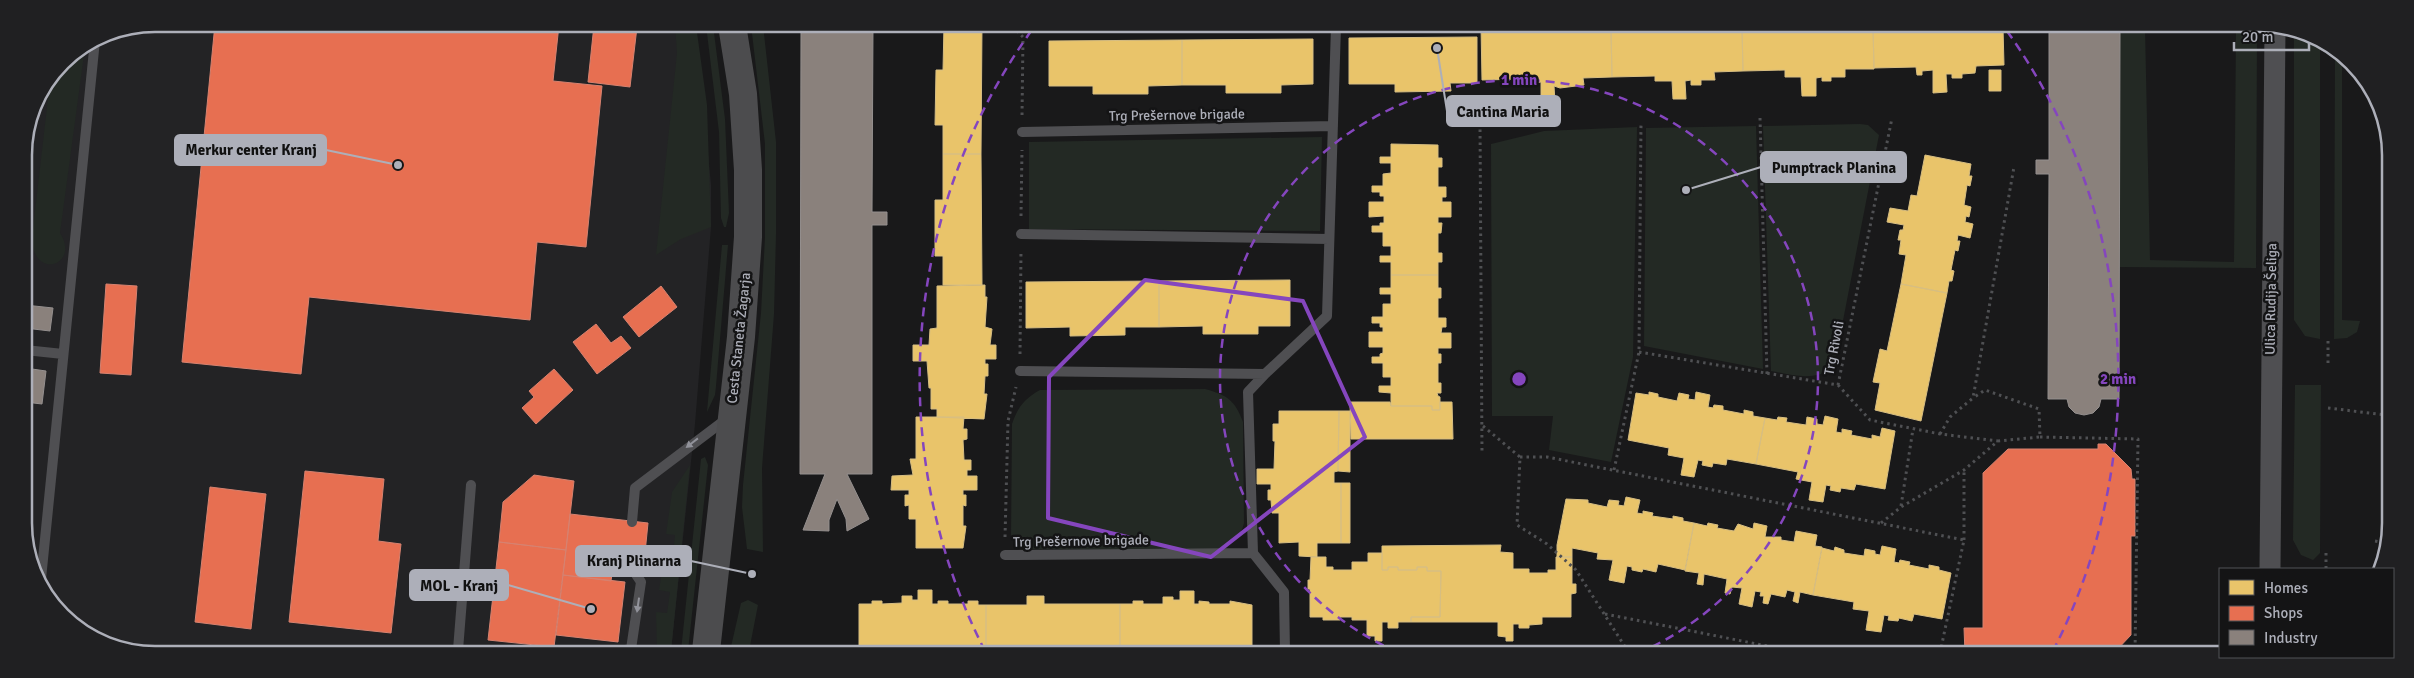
<svg xmlns="http://www.w3.org/2000/svg" width="2414" height="678" viewBox="0 0 2414 678" font-family="Signika,sans-serif">
	<rect width="100%" height="100%" fill="#19191a"/>
	<path fill="#232325" d="M155,24L696,25L711,185V227L695,424L671,651L121,650L57,610L26,548L24,147L34,105L62,62L105,34Z"/>
	<path fill="#232924" d="M675,25H696L707,105L711,227L681,239L656,255L677,53Z
		M706,25H713L725,119L729,213L726,227H724L721,218L719,132Z
		M751,25H763L776,142V234L774,314L762,468L763,552L747,549L742,507L743,485L761,313L765,237V144Z
		M2120,28H2145L2150,260L2234,262L2236,28H2257L2256,268L2120,267Z
		M2294,29L2320,44V339L2305,336L2294,320Z
		M85,47L60,233C81,266 32,281 32,237L50,81L62,62Z
		M2335,53L2342,57V320L2360,321L2357,332L2347,338L2334,339Z
		M1860,124L1868,125L1879,135L1834,367C1814,382 1794,375 1771,371L1763,126Z
		M1756,126L1763,369L1644,346L1646,128Z
		M1637,127L1633,357L1611,462L1549,450L1553,416H1492L1491,144L1544,131Z
		M1322,137L1320,231L1029,229V142Z
		M722,245H728L716,386L715,395L707,412Z
		M2295,385H2321L2320,553L2313,560L2301,555L2293,540Z
		M1205,389C1227,395 1235,400 1243,422L1244,523C1241,536 1234,544 1222,550L1020,549L1011,539L1012,424C1018,407 1024,399 1040,390Z
		M705,457L708,465L688,651H681L701,459Z
		M690,465L671,651H657L656,612L667,613L670,592L659,590L662,572L671,573L675,535L666,534L672,492Z
		M748,600L758,605L749,651H730L741,603Z"/>
	<path fill="#e9c46a" stroke="#d7be82" d="M944,25H982L981,154H943V125H935L936,70H943Z
		M1481,26L1611,29L1612,77L1583,78L1584,85L1560,88L1554,86L1555,102H1541V82L1524,84V79L1482,80Z
		M1624,27H1633L1634,31H1655V27H1684V30H1690V27H1700V30H1721V27L1742,29L1743,71L1714,72L1715,80H1701V85H1691V80L1685,81L1686,99H1673L1672,81H1655V76L1612,77L1611,32H1624Z
		M1873,27L1874,69H1845V77H1831V81H1822V77L1816,78V96H1802L1801,77H1785V70L1743,71L1742,28Z
		M1873,27L2003,28L2004,65L1976,66L1975,73L1962,74V78H1952V74H1946L1947,92L1933,93V70L1922,71V75H1917L1916,67L1874,68Z
		M1477,37V83H1450L1451,91L1395,92V84H1349V38Z
		M1313,39V84L1281,85V93H1226V85H1182V40Z
		M1182,40V85L1148,86V94H1093V86H1049V41Z
		M1989,70H2001V91H1989Z
		M1391,144L1438,145V158H1442V167H1438V187H1446V197H1442V202H1451V217H1438V223H1442L1441,233H1438V253H1442V262H1438V275H1391V262H1380V256H1391V246H1383V232H1372V226H1380V223H1384V216L1369,217V202H1384V196H1380V192H1372V186H1383V174L1391,173V163H1380V157H1391Z
		M943,154H981L982,285H943V256H935V200H943Z
		M1925,155L1971,164L1969,176H1972L1970,186L1967,185L1964,205L1971,207L1969,217L1966,216L1965,222L1973,224L1970,238L1958,235L1957,241H1960L1958,251L1955,250L1951,270L1954,271L1952,281H1949L1947,293L1901,284L1906,255L1899,254L1901,240H1898L1900,230H1903L1904,225L1887,222L1890,208L1908,211L1911,195L1917,196Z
		M1391,275H1438V288H1441V298H1438V318H1446V327H1442L1441,333H1451V348H1438V354H1441V363H1438V383H1441V393H1437L1438,396L1440,397V410H1432V406H1391V393L1379,392V386H1391V377H1383V363H1372V357H1380V354L1383,353V347H1369V332H1383V327H1380V323H1372V317H1383V304H1391V294H1380V288H1391Z
		M1290,280V326H1258V334H1203V326L1159,327V281Z
		M1159,281V327H1125V335L1070,336V327L1026,328V282Z
		M1901,284L1947,293L1921,421L1875,410L1880,383L1873,382L1880,349L1887,351Z
		M985,285V297H987L985,327L992,329L990,345H996V359H985V364H988V376H985L984,394H987L984,419L937,417V409H931V388H929L927,361H913V345H929L930,329L937,328V286Z
		M1649,392L1658,394V397L1677,401L1679,393L1689,395L1688,399L1695,400L1696,392L1710,395L1708,407L1713,408L1714,405L1723,406V410L1744,414V410L1753,412V416L1765,418L1756,464L1727,459L1726,465L1713,463L1712,467L1702,465L1703,461L1698,460L1694,477L1681,475L1684,458L1668,455L1669,448L1628,440L1636,393L1649,395Z
		M1350,402H1390L1391,406H1432V410H1440V402H1452L1453,439H1351Z
		M1279,411H1339L1338,471L1334,472V483H1341V543H1317V557L1299,556V542L1279,543V513H1272L1271,500H1268V490H1271V484H1257V469H1274L1275,441H1273V424H1279Z
		M1339,411H1350V472L1338,471Z
		M1825,416L1838,419L1836,432L1842,433V429L1852,431L1851,435L1872,439V435L1880,437L1882,428L1895,431L1885,489L1856,484L1854,490L1841,488L1840,492L1830,490L1831,486L1826,485L1823,502L1809,500L1812,482L1796,479L1798,472L1756,464L1765,418L1777,420L1778,417L1787,418L1786,422L1806,425L1807,417L1817,419V424L1823,425Z
		M916,417H964L963,429H967V439L963,440L964,460H971V470H967V476H977V490H963V495H966V506L963,505V526H966L963,548H916V519H909V505L905,506V495H909V490H891L892,476L913,475L910,459H916Z
		M1341,483H1350V543H1341Z
		M1626,497L1640,500L1637,513L1643,514V511L1653,513L1652,516L1673,519V516L1683,518V521L1694,523L1685,570L1658,564L1656,572L1643,569L1642,572L1632,570V567L1627,566L1624,583L1609,580L1613,560L1597,559L1598,553L1572,548V557H1557V545L1566,499L1588,500V503L1607,507L1609,500L1619,501L1618,505L1624,506Z
		M1694,523L1707,526L1708,523L1718,525L1717,528L1734,531L1738,524L1753,529L1754,523L1767,526L1765,537H1781V540L1794,542L1796,531L1817,535L1815,546L1822,547L1813,595L1800,592L1798,603L1793,601L1795,592L1787,590L1785,597L1771,594L1768,604L1763,603L1764,596H1760L1761,592L1755,591L1752,607L1739,604L1742,588L1732,587L1730,594L1725,593L1727,579L1704,574L1703,585L1697,584L1699,573L1685,571Z
		M1501,545L1500,552L1513,553V569H1529V573H1548V570H1556V557H1572V584H1576V593L1571,594V617H1542V624L1529,625V628H1519V624H1513V641H1506V637L1498,636V622H1411V617H1440L1441,571H1427V567H1417V570H1398V567H1388V570H1382V546Z
		M1882,546L1896,549L1894,562L1899,563L1900,560L1910,562L1909,565L1929,569V565L1939,567V570L1951,573L1942,619L1914,614L1912,621L1899,618L1898,621L1888,620L1889,616L1884,615L1881,632L1866,630L1869,611L1853,609L1854,602L1813,595L1822,548L1834,551L1835,547L1844,550V553L1864,556L1865,549L1875,551V554L1880,555Z
		M1368,553H1382V570H1388V567H1398V570H1417V567H1427V571H1441L1440,617H1411V622H1398V628H1388V622H1382V641H1375V636H1367V620H1352V617H1340V620H1323V617H1310V589H1308V580H1310L1311,557H1326V567H1333V570H1352V562H1368Z
		M918,590H932V604H938V601H948V604H968V601H978V605H986V652L859,651V604H872V601H882V604L902,603V596H912V600H918Z
		M1180,591H1194V604H1199V601L1209,602V604H1230V601L1252,605V652L1120,651V604H1133V601H1143V604H1163V597H1173V600H1180Z
		M1027,596H1044V604H1120V651L986,652V605H1027Z"/>
	<path fill="#e76f51" stroke="#d68270" d="M215,24L559,25L553,81L602,86L586,247L537,242L530,320L309,297L301,374L182,362Z
		M594,25L637,27L630,87L588,82Z
		M106,284L137,286L131,375L100,373Z
		M661,286L677,307L639,337L623,317Z
		M596,324L611,343L621,336L631,348L597,374L573,342Z
		M554,369L573,390L536,424L522,408L534,397L529,391Z
		M2098,444H2106L2131,469L2132,479H2135V536H2131V635L2113,654L1965,653L1964,628H1983V473L2008,449H2098Z
		M305,471L384,479L378,541L401,544L391,633L289,622Z
		M534,475L574,481L566,550L499,542L503,502Z
		M210,487L266,494L251,629L195,622Z
		M570,514L648,523L644,563L614,559L611,581L563,575Z
		M499,542L566,550L554,647L488,640Z
		M563,575L625,582L618,642L556,635Z"/>
	<path fill="#8a817c" stroke="#948f8e" d="M801,25H873L872,212H887V225H872V474H847L869,519L847,531L846,519L837,499L829,520V531L803,530L825,474H800Z
		M2049,28H2120L2119,399H2101L2099,407L2093,413L2084,415L2075,413L2069,407L2067,399H2048L2049,174H2036V160H2049Z
		M25,305L53,308L50,331L25,328Z
		M25,368L46,371L42,404L25,402Z"/>
	<g fill="none" stroke-linecap="round" stroke-linejoin="round">
		<path stroke="#4f5053" stroke-width="3" stroke-dasharray="2.5 4" stroke-linecap="butt" d="M1012,26L1023,37L1022,116
			M1760,118L1767,374
			M1480,123L1482,454
			M1021,216L1022,150
			M2328,341V366
			M1639,352L1838,385L1892,118
			M1020,354L1021,250
			M1838,385L1870,420L1940,434L1998,441
			M2328,408L2386,415
			M1483,426L1520,457L1517,525L1547,544L1576,570L1629,653
			M1940,434L1950,417L1973,398L2014,167
			M2040,437L2138,439L2135,654
			M1520,457H1547L1964,540L1940,653
			M1614,470L1639,352L1641,123
			M1901,506L1913,429
			M1881,523L1901,507L1964,470L1998,441L2040,437L2039,409L1985,390L1973,398
			M1005,537L1008,421L1016,387
			M1964,540V470
			M2375,541L2386,543
			M2326,553V569
			M1605,614L1803,653"/>
		<path stroke="#4f4f52" stroke-width="10" d="M1022,132L1333,126
			M1021,234L1329,239
			M25,350L63,354
			M1020,371L1265,374L1327,316L1336,26
			M1265,374L1248,392L1253,553L1284,592L1285,652
			M632,522L635,488L729,417
			M1005,555L1253,553
			M41,579L95,40
			M458,650L471,485
			M620,651L631,649L641,582L627,561"/>
		<path stroke="#4f4f52" stroke-width="21" d="M2270,569L2275,28"/>
		<path stroke="#4c4c4e" stroke-width="28" d="M706,651L741,337L748,237V170L743,94L732,25"/>
	</g>
	<defs><path id="oneway-solid" d="M-6-.8H1V-3.2L6.5 0L1 3.2V.8H-6Z" transform="scale(1.25)"/></defs>
	<g fill="#91929a">
		<use href="#oneway-solid" transform="translate(692 443) rotate(142)"/>
		<use href="#oneway-solid" transform="translate(638 605) rotate(98)"/>
	</g>
	<path fill="none" stroke="#8546be" stroke-width="4" stroke-linejoin="round" d="M1145,280L1303,301L1365,437L1211,557L1048,518L1049,377Z"/>
	<g fill="none" stroke="#8546be" stroke-width="2.5" stroke-dasharray="9 6">
		<path d="M1397 652A299 299 0 1 1 1641 652"/>
		<path d="M985 651A599 599 0 0 1 1034 27M2007 31A599 599 0 0 1 2053 651"/>
	</g>
	<g text-anchor="middle" dominant-baseline="central" stroke-width="5" stroke-linejoin="round" paint-order="stroke">
		<g font-size="14" fill="#adafb9" stroke="#141415">
			<text transform="translate(1177 115) rotate(-1)">Trg Prešernove brigade</text>
			<text transform="translate(2271 299) rotate(-89)">Ulica Rudija Šeliga</text>
			<text transform="translate(739 338) rotate(-84)">Cesta Staneta Žagarja</text>
			<text transform="translate(1834 348) rotate(-79)">Trg Rivoli</text>
			<text transform="translate(1081 541) rotate(-1)">Trg Prešernove brigade</text>
		</g>
	</g>
	<path d="M0 0H2414V678H0ZM155 32H2259A123 123 0 0 1 2382 155V523A123 123 0 0 1 2259 646H155A123 123 0 0 1 32 523V155A123 123 0 0 1 155 32Z" fill="#202022" fill-rule="evenodd"/>
	<path fill="none" stroke="#adafb9" stroke-width="2.5" d="M155 32H2259A123 123 0 0 1 2382 155V523A123 123 0 0 1 2259 646H155A123 123 0 0 1 32 523V155A123 123 0 0 1 155 32Z"/>
	<circle cx="1519" cy="379" r="8" fill="#8546be" stroke="#141415" stroke-width="2.5"/>
	<g font-size="15" text-anchor="middle" font-weight="bold" fill="#8546be" stroke="#141415" stroke-width="5" stroke-linejoin="round" paint-order="stroke">
		<text x="1519" y="85">1 min</text>
		<text x="2118" y="384">2 min</text>
	</g>
	<path fill="none" stroke="#adafb9" stroke-width="2" d="M1437 48L1447 111M398 165L326 150M1686 190L1761 167M752 574L691 561M591 609L508 585"/>
	<g fill="#adafb9" stroke="#141415" stroke-width="2">
		<circle cx="1437" cy="48" r="5"/>
		<circle cx="398" cy="165" r="5"/>
		<circle cx="1686" cy="190" r="5"/>
		<circle cx="752" cy="574" r="5"/>
		<circle cx="591" cy="609" r="5"/>
	</g>
	<g fill="#adafb9" stroke="#adafb9" stroke-width="2">
		<rect x="1447" y="96" width="113" height="30" rx="5"/>
		<rect x="175" y="135" width="151" height="30" rx="5"/>
		<rect x="1761" y="152" width="145" height="30" rx="5"/>
		<rect x="576" y="546" width="115" height="30" rx="5"/>
		<rect x="410" y="570" width="98" height="30" rx="5"/>
	</g>
	<g font-size="15" text-anchor="middle" font-weight="bold" fill="#111">
		<text x="1503" y="117">Cantina Maria</text>
		<text x="251" y="155">Merkur center Kranj</text>
		<text x="1834" y="173">Pumptrack Planina</text>
		<text x="634" y="566">Kranj Plinarna</text>
		<text x="459" y="591">MOL - Kranj</text>
	</g>
	<rect x="2219" y="568" width="175" height="90" fill="#141415" stroke="#515257"/>
	<rect x="2229" y="580" width="25" height="15" fill="#e9c46a" stroke="#515257"/>
	<text x="2264" y="593" font-size="15" fill="#adafb9">Homes</text>
	<rect x="2229" y="606" width="25" height="15" fill="#e76f51" stroke="#515257"/>
	<text x="2264" y="618" font-size="15" fill="#adafb9">Shops</text>
	<rect x="2229" y="630" width="25" height="15" fill="#8a817c" stroke="#515257"/>
	<text x="2264" y="643" font-size="15" fill="#adafb9">Industry</text>
	<path d="M2234 42v8h75v-8" fill="none" stroke="#adafb9" stroke-width="2.5"/>
	<text x="2242" y="42" font-size="15" fill="#adafb9" stroke="#141415" stroke-width="4" paint-order="stroke">20 m</text>
</svg>
